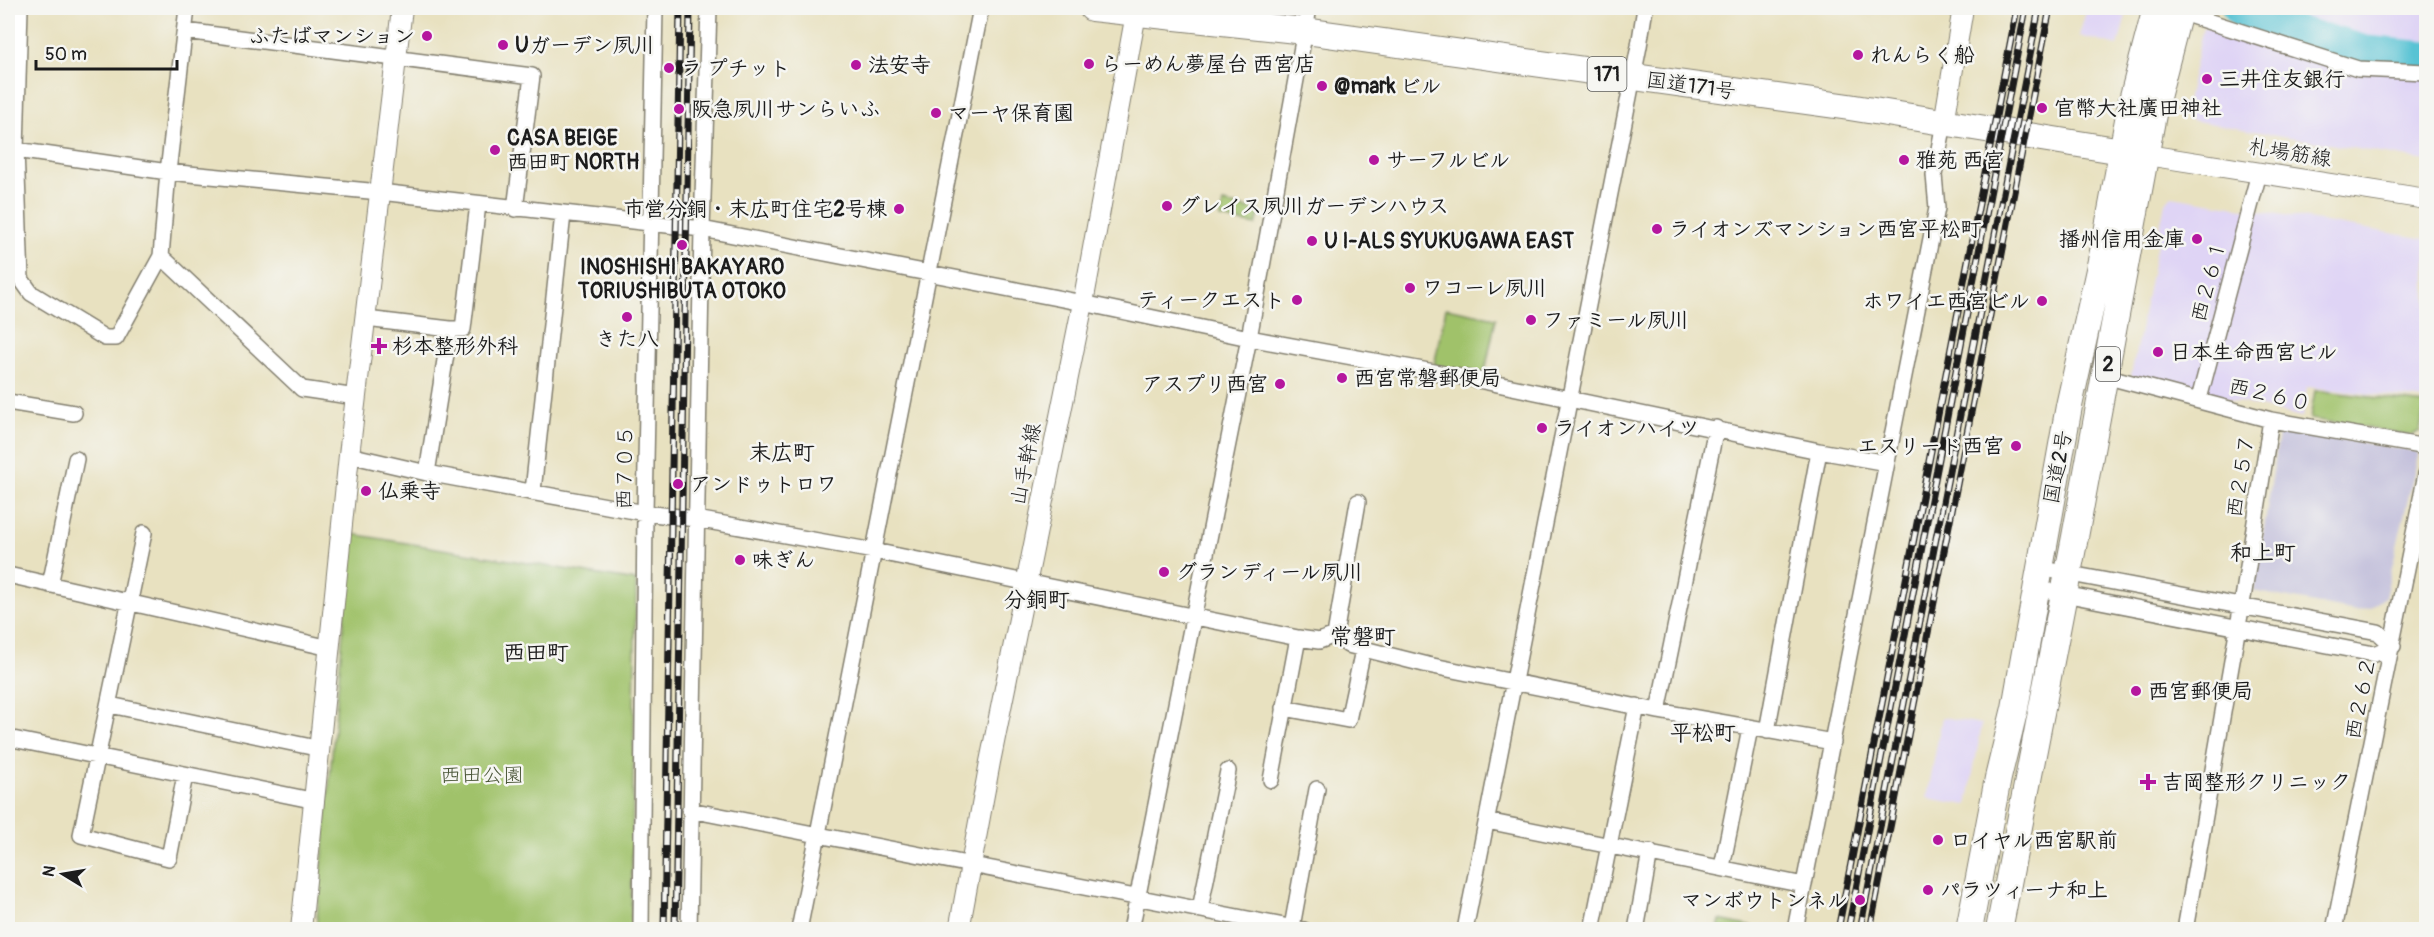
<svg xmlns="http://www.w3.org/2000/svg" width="2434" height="937" viewBox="0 0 2434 937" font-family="Pangolin,'Klee One',sans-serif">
	<rect width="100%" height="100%" fill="#f6f6f2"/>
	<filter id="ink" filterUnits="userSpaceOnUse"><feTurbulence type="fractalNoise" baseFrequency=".0167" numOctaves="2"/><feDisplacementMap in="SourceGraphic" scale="12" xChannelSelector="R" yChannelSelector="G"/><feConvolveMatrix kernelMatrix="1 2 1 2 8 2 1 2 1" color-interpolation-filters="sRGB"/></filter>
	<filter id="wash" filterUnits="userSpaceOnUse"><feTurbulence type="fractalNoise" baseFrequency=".008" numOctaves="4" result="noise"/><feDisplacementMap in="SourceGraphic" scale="24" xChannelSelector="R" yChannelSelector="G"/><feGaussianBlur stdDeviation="1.35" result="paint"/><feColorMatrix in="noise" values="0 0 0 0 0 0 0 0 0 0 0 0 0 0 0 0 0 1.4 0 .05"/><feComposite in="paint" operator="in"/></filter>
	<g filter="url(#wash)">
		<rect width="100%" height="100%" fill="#e8e1c0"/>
		<path fill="#dfd4f5" d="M2087,8L2126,16L2118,46L2079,36Z
			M2256,8H2426V49L2376,45Z
			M2203,27L2426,78V161L2191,120L2185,111Z
			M2172,196L2426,239V400L2307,387L2302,417L2131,376L2165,203Z
			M1942,717L1982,724L1967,805L1927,798Z"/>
		<path fill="#c3c0db" d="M2286,430L2419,452L2385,597L2370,608L2356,611L2254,591L2279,434Z"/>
		<path fill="#a0c26b" stroke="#5e6f44" stroke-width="1.5" d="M1223,203L1260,211L1256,225L1220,218Z
			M1446,308L1496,318L1484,376L1434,366Z
			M2315,390L2425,404L2420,431L2412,435L2310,419Z
			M352,534L636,581L631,929H316Z
			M1720,920L1752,927L1751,929H1718Z"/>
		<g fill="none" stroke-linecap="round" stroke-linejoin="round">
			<path stroke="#59c3d4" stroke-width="33" d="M2238,8L2248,18L2366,52L2426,58"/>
		</g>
	</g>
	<g filter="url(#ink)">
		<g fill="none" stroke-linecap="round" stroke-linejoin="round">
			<defs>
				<path id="minor" d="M20,8L16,150L21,279L31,293L105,338H116L161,256
					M187,8L168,172L161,256L302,389L356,397
					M2179,12L2358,69L2426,72
					M185,31L532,76L515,209
					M8,152L16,150L168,172L380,192L702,229L1083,303L1249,338L1483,381L1819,451L1887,463
					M366,319L450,329L427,473
					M450,329H463L478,204
					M2105,376L2271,420L2426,447
					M2199,399L2259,173
					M8,402L74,413
					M349,455L427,473L645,513L696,519L874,551L1298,638L1319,641L1335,635L1348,645L1428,665L1658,711L1833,742
					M533,491L563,214
					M144,533L81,835L169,858L185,775
					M2039,568L2378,632L2393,646
					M8,575L330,648
					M50,585L76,459
					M2038,589L2374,654L2393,646
					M1335,635L1358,502
					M110,705L321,749
					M1284,708L1348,720L1363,650
					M1658,711L1716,428
					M1767,731L1819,451
					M8,738L316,801
					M1271,780L1298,638
					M690,810L1304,930
					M1487,821L1804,885
					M1722,867L1750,728
					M1200,909L1228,771
					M1292,927L1317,789
					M641,930L645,513L655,8
					M689,930L702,229L709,8
					M799,930L981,8
					M1131,930L1249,338L1309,8
					M1465,930L1639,46L1645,8
					M1592,930L1637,706
					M1636,930L1650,852
					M1795,930L1937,208L1934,175L1944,123
					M2185,930L2244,592L2271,420
					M2334,930L2426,474"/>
				<path id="tertiary" d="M1944,123L1963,8
					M2147,155L2426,199
					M301,930L349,455L402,8
					M959,930L990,762L1083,303L1137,8"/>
				<path id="trunk" d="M1092,8L1305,31L1849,107L2147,155
					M1969,930L1998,778L2015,708L2069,406L2106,238L2131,104L2156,8
					M1999,930L2075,537L2154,109L2180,8"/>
			</defs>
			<use href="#minor" stroke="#827e6e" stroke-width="18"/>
			<use href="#tertiary" stroke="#827e6e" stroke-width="22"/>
			<use href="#trunk" stroke="#827e6e" stroke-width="28"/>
			<use href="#minor" stroke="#fff" stroke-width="15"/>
			<use href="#tertiary" stroke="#fff" stroke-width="20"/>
			<use href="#trunk" stroke="#fff" stroke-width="26"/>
			<defs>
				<path id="rail" d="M664,930L680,8
					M675,930L690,8
					M1838,930L2017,8
					M1848,930L2026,8
					M1860,930L2039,8
					M1870,930L2050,8"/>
			</defs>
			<use href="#rail" stroke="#1c1c1c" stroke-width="7"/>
			<use href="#rail" stroke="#f6f6f2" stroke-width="4.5" stroke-dasharray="14" stroke-linecap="butt"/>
		</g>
	</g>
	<g fill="#b5179e" stroke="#f6f6f2" stroke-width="2">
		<circle cx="427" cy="36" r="6"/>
		<circle cx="503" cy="45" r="6"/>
		<circle cx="1858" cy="55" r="6"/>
		<circle cx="1089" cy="64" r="6"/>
		<circle cx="856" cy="65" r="6"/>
		<circle cx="669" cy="68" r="6"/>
		<circle cx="2207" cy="79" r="6"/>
		<circle cx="1322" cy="86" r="6"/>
		<circle cx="2042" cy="108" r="6"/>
		<circle cx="679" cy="109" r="6"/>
		<circle cx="936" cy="113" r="6"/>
		<circle cx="495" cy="150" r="6"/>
		<circle cx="1374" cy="160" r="6"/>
		<circle cx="1904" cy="160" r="6"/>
		<circle cx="1167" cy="206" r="6"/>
		<circle cx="899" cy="209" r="6"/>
		<circle cx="1657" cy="229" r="6"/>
		<circle cx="2197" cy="239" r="6"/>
		<circle cx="1312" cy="241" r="6"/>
		<circle cx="682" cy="245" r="6"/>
		<circle cx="1410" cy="288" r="6"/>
		<circle cx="1297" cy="300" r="6"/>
		<circle cx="2042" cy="301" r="6"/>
		<circle cx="627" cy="317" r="6"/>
		<circle cx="1531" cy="320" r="6"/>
		<path d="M376 337h6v6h6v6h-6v6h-6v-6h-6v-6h6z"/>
		<circle cx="2158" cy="352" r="6"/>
		<circle cx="1342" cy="378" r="6"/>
		<circle cx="1280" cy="384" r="6"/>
		<circle cx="1542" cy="428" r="6"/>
		<circle cx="2016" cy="446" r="6"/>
		<circle cx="678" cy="484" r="6"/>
		<circle cx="366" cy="491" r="6"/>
		<circle cx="740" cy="560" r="6"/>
		<circle cx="1164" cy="572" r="6"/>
		<circle cx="2136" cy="691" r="6"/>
		<path d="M2145 773h6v6h6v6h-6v6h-6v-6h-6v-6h6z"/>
		<circle cx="1938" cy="840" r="6"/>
		<circle cx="1928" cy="890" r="6"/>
		<circle cx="1860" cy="900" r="6"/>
	</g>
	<g text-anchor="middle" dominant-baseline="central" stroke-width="5" stroke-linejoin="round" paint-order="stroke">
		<g fill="#f6f6f2" stroke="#5d5d5c" stroke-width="1.5">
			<rect x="1587.5" y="57" width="39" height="34" rx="4.5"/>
			<rect x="2096" y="347" width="24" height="34" rx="4.5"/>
		</g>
		<g font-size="20" font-weight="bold" fill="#1c1c1c">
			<text x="1607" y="74">171</text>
			<text x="2108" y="364">2</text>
		</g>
		<g font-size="21" font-weight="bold" fill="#1c1c1c" stroke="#f6f6f2" text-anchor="start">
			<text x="415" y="36" text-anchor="end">ふたばマンション</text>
			<text x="515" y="45">Uガーデン夙川</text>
			<text x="1870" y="55">れんらく船</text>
			<text x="1101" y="64">らーめん夢屋台 西宮店</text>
			<text x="868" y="65">法安寺</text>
			<text x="681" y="68">ラ プチット</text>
			<text x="2219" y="79">三井住友銀行</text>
			<text x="1334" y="86">@mark ビル</text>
			<text x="2054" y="108">官幣大社廣田神社</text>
			<text x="691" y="109">阪急夙川サンらいふ</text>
			<text x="948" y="113">マーヤ保育園</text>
			<text x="507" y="138">CASA BEIGE<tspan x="507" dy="24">西田町 NORTH</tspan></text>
			<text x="1386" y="160">サーフルビル</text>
			<text x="1916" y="160">雅苑 西宮</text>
			<text x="1179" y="206">グレイス夙川ガーデンハウス</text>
			<text x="887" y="209" text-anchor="end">市営分銅・末広町住宅2号棟</text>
			<text x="1669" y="229">ライオンズマンション西宮平松町</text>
			<text x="2185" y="239" text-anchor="end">播州信用金庫</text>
			<text x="1324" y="241">U I-ALS SYUKUGAWA EAST</text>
			<text x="682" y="267" text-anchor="middle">INOSHISHI BAKAYARO<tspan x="682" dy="24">TORIUSHIBUTA OTOKO</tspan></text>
			<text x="1422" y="288">ワコーレ夙川</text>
			<text x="1285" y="300" text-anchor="end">ティークエスト</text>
			<text x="2030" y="301" text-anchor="end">ホワイエ西宮ビル</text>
			<text x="1543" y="320">ファミール夙川</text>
			<text x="627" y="339" text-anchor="middle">きた八</text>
			<text x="392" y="346">杉本整形外科</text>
			<text x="2170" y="352">日本生命西宮ビル</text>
			<text x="1354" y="378">西宮常磐郵便局</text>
			<text x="1268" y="384" text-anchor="end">アスプリ西宮</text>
			<text x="1554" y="428">ライオンハイツ</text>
			<text x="2004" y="446" text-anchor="end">エスリード西宮</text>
			<text x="690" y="484">アンドゥトロワ</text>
			<text x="378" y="491">仏乗寺</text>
			<text x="752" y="560">味ぎん</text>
			<text x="1176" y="572">グランディール夙川</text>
			<text x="2148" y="691">西宮郵便局</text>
			<text x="2162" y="782">吉岡整形クリニック</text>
			<text x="1950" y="840">ロイヤル西宮駅前</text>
			<text x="1940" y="890">パラツィーナ和上</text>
			<text x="1848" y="900" text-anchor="end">マンボウトンネル</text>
		</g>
		<g font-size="21" fill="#1c1c1c" stroke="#f6f6f2">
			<text transform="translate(1691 86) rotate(8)">国道171号</text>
			<text transform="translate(2290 153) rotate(9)">札場筋線</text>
			<text transform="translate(2209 281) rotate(-75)">西２６１</text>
			<text transform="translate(2270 395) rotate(13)">西２６０</text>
			<text transform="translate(1026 464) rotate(-79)">山手幹線</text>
			<text transform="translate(2058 467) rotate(-79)">国道2号</text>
			<text transform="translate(625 468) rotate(-89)">西７０５</text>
			<text transform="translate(2241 476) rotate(-81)">西２５７</text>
			<text transform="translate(2361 698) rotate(-79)">西２６２</text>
		</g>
		<g font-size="21" fill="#4a5638" stroke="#f6f6f2">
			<text x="482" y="775">西田公園</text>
		</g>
		<g font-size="22" font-weight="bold" fill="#1c1c1c" stroke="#f6f6f2">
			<text x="782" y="453">末広町</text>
			<text x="2263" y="553">和上町</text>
			<text x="1037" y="600">分銅町</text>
			<text x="1363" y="637">常磐町</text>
			<text x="536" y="653">西田町</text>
			<text x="1703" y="733">平松町</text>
		</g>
	</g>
	<rect width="2434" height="937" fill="none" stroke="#f6f6f2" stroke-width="30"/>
	<g transform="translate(63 874) rotate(281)" stroke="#f6f6f2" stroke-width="4.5" paint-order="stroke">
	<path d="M0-4.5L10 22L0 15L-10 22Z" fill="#1c1c1c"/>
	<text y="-9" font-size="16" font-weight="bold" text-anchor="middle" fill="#1c1c1c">N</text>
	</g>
	<path d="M36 60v9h141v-9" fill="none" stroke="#1c1c1c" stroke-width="3"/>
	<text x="45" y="60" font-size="18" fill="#1c1c1c" stroke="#f6f6f2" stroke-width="4.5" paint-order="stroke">50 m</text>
</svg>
